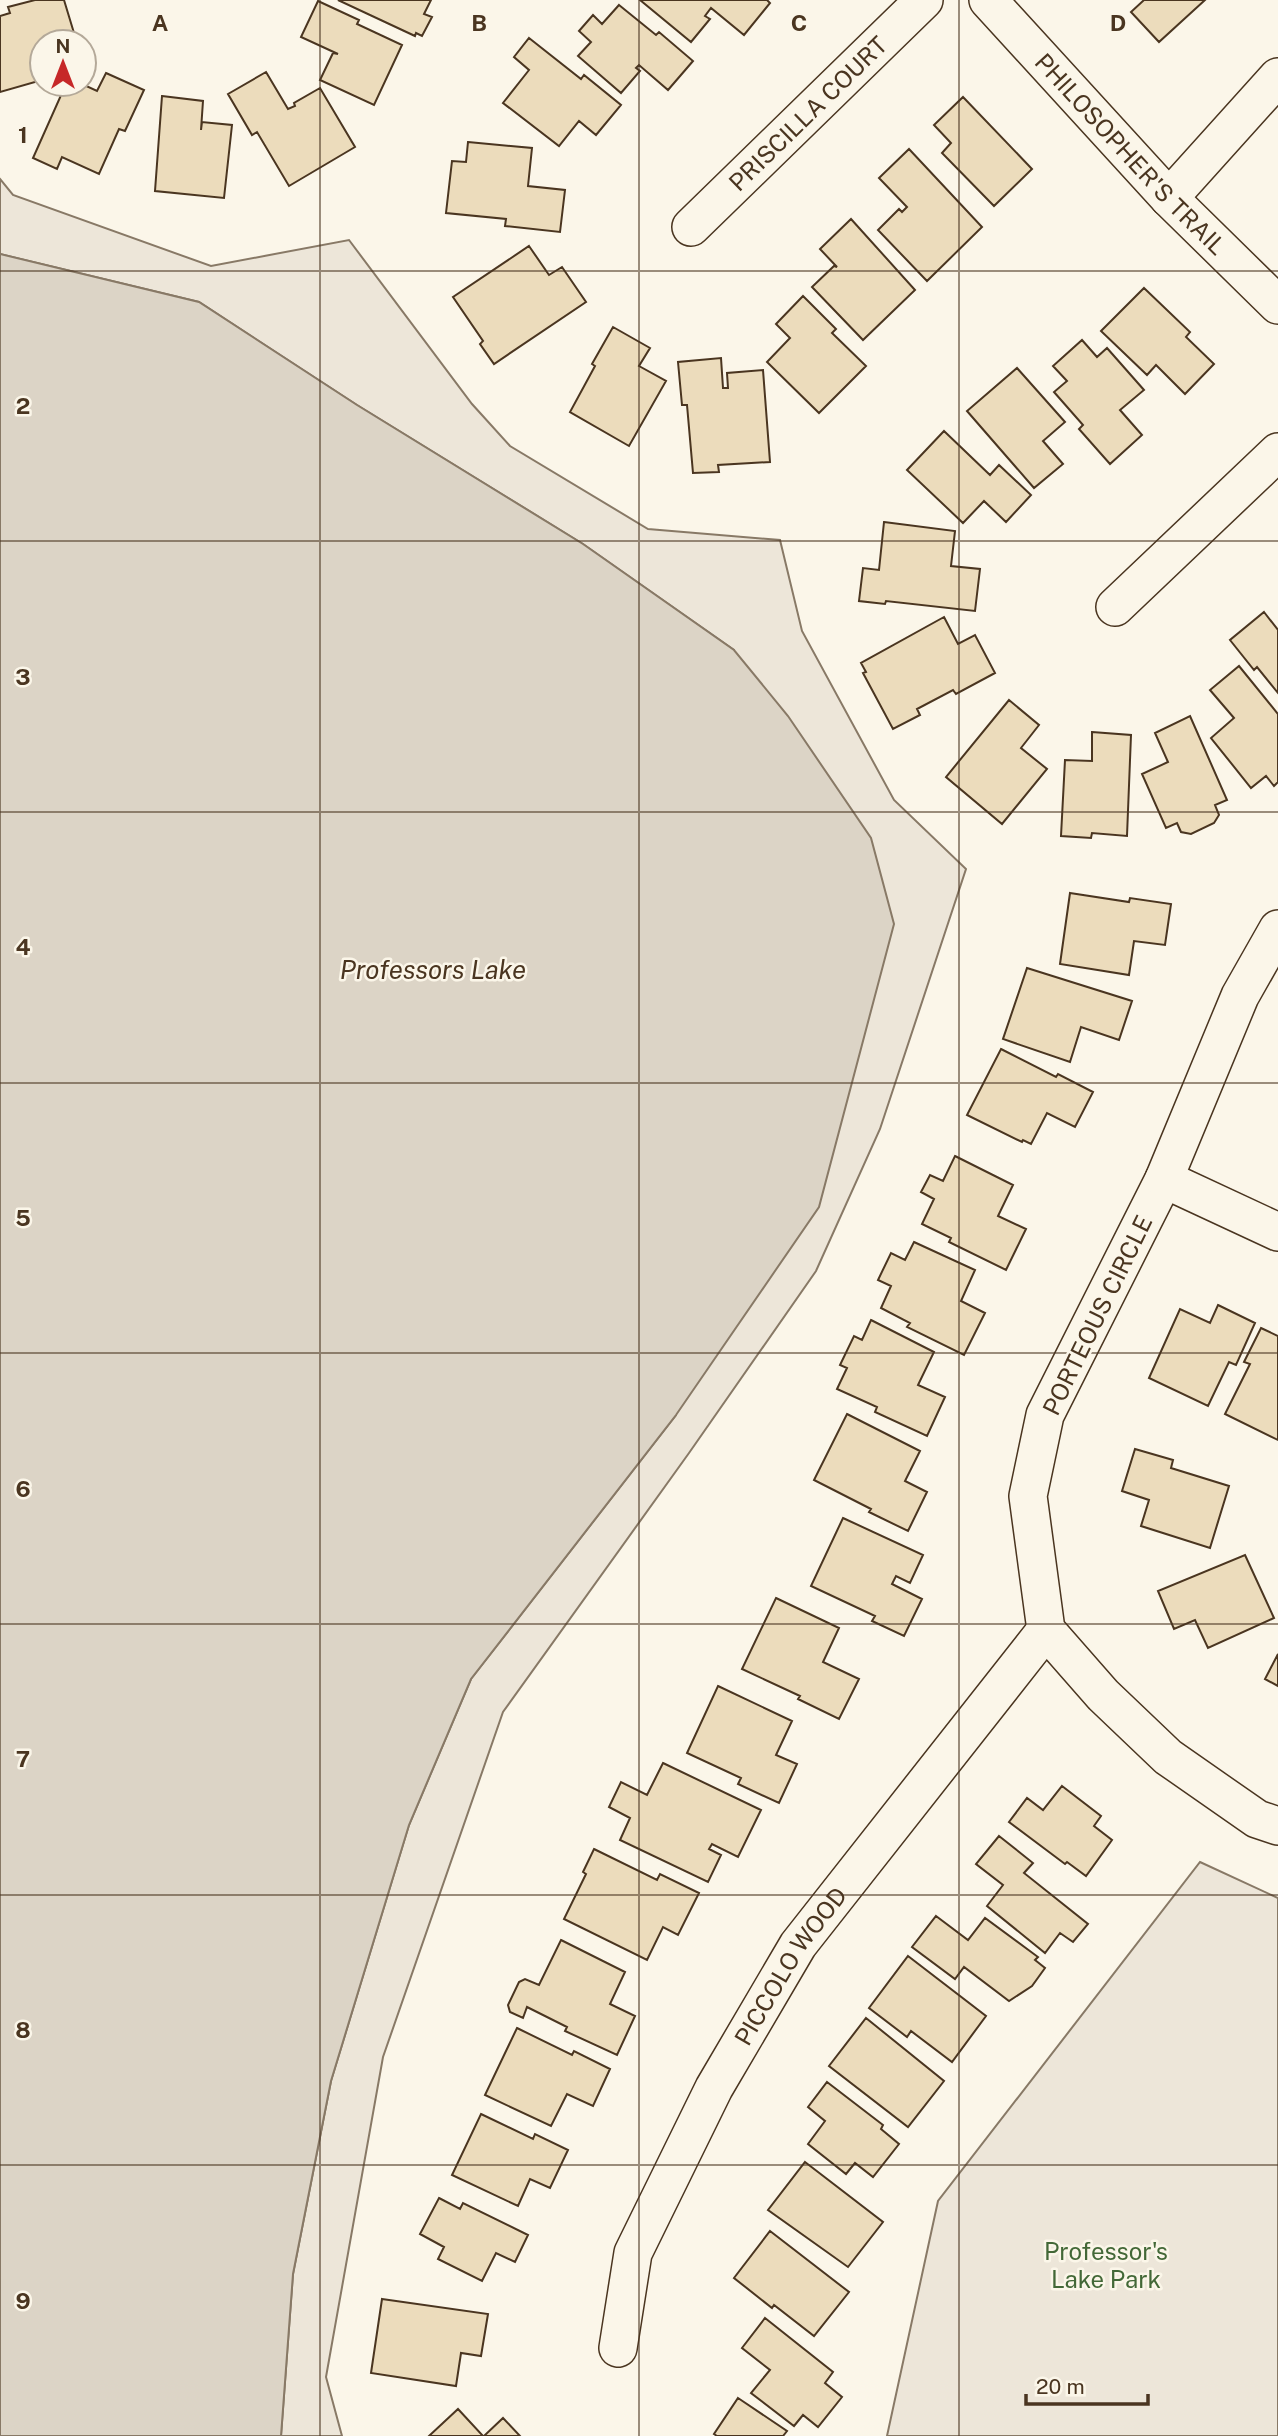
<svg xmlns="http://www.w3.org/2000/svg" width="1278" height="2436" viewBox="0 0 1278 2436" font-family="'Public Sans',sans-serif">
	<rect width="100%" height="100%" fill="#fbf6e9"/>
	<path fill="#ede6d9" stroke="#887966" stroke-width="2" d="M0,179L13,195L211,266L349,240L472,404L510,446L648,529L780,540L802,631L894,800L966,869L880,1129L816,1271L689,1453L503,1712L383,2057L326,2377L342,2436H281L293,2274L331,2081L409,1825L471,1679L676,1415L734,650L583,544L357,405L199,302L0,254Z
		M1200,1862L1278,1898V2436H887L938,2201Z"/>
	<path fill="#dcd4c6" stroke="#887966" stroke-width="2" d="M0,254L199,302L357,405L583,544L734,650L788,716L871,838L894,924L819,1207L676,1415L471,1679L409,1825L331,2081L293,2274L281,2436H0Z"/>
	<path fill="#ecdcbc" stroke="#4a3520" stroke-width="2" d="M35,0H64L74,33L48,40L49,42H42V80L0,92V16L10,13L8,7Z
		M338,0H431L424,14L432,17L422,36L416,33L415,36Z
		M640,0H767L770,3L744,35L711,8L705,16L710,19L691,42Z
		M1144,0H1205L1159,42L1131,12Z
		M318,1L359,20L357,24L402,45L374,105L320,80L333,53L338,54L301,37Z
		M619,5L656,35L659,32L693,61L668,90L639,65L636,68L640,71L621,93L578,56L591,42L579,31L593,15L602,24Z
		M529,38L581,79L584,75L621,105L596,135L579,121L559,146L503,103L529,70L514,57Z
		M266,72L288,109L295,106L294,103L320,88L355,147L289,186L257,132L252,135L228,94Z
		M106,73L144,90L125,131L119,129L99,174L62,157L57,169L33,158L66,84H82L97,91Z
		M162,96L203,101L201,130L202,122L232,125L224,198L155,191Z
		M963,97L1032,169L994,206L942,153L951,143L934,125Z
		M468,142L532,148L528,186L565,190L560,232L505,226L506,219L446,213L452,161L466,162Z
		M909,149L982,227L927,281L878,230L899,209L902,212L907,207L879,178Z
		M851,219L915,290L863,340L812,287L834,266L837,267L820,249Z
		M529,246L549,275L562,267L586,302L494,364L480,344L483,341L453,297Z
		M1144,288L1190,332L1186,337L1214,364L1185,394L1156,365L1147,375L1101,331Z
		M803,296L836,329L832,333L866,366L819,413L767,362L790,338L776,324Z
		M613,327L650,348L639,366L666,381L629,446L570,412L595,366L592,364Z
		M1082,340L1097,357L1107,348L1144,390L1120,410L1142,435L1110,464L1079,429L1083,425L1054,392L1067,381L1053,366Z
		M721,358L723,388H728L727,373L763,370L770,462L718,465L719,472L693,473L687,405H682L678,362Z
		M1017,368L1065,422L1043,441L1063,464L1034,488L967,411Z
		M944,431L990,475L999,465L1031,495L1006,522L984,501L963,523L907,470Z
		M884,522L955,531L951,566L980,569L975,611L886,601L885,604L859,601L863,568L879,570Z
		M1264,612L1278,630V693L1257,667L1254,670L1230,640Z
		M944,617L958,644L975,635L995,673L956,694L953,690L917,709L920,715L893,729L863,673L866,672L861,663Z
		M1239,666L1278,714V782L1274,786L1266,776L1251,788L1211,738L1234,718L1210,690Z
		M1009,700L1039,725L1021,748L1047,769L1002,824L946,777Z
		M1190,716L1227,800L1215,805L1219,815L1214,823L1191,834L1181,832L1177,823L1166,828L1142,774L1168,762L1155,733Z
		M1092,732L1131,735L1127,836L1092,833L1091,838L1061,836L1065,760L1092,761Z
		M1070,893L1129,902L1130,898L1171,904L1165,945L1134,941L1129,975L1060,964Z
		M1027,968L1132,1001L1119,1040L1081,1027L1070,1062L1003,1039Z
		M1001,1049L1056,1077L1058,1074L1093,1092L1075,1127L1047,1113L1031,1144L1023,1140L1022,1142L967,1115Z
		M955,1156L1013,1185L998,1216L1026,1229L1006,1270L949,1242L951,1238L922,1224L934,1199L921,1192L930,1175L943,1181Z
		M914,1242L975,1270L961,1301L985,1313L964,1355L907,1327L910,1323L881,1308L891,1286L878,1280L891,1253L905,1260Z
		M1218,1305L1255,1323L1236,1365L1229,1362L1208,1406L1149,1378L1180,1309L1210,1323Z
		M871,1320L934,1352L918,1385L945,1397L927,1436L875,1412L877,1407L837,1389L847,1368L840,1365L854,1336L862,1340Z
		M1261,1328L1278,1336V1440L1225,1414L1250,1364L1244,1362Z
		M847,1414L920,1451L905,1481L927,1492L908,1531L869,1512L871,1509L814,1480Z
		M1135,1449L1173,1460L1171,1468L1229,1486L1210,1548L1141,1526L1149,1500L1122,1491Z
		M843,1518L923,1555L910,1583L896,1576L892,1584L922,1599L904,1636L872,1621L875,1616L811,1586Z
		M1245,1555L1274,1618L1208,1648L1195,1620L1174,1629L1158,1591Z
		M776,1598L839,1628L823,1662L859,1679L839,1719L798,1699L800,1696L742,1669Z
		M1278,1654V1686L1265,1679Z
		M718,1686L792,1721L776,1755L797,1764L779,1803L738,1784L741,1778L687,1753Z
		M663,1763L761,1810L738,1857L712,1844L709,1849L721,1855L708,1882L620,1840L630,1818L609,1807L621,1782L647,1795Z
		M1062,1786L1101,1816L1094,1826L1112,1840L1086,1876L1067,1862L1065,1864L1009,1822L1027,1798L1043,1810Z
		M999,1836L1033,1863L1024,1873L1088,1924L1073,1942L1060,1933L1045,1953L987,1906L1003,1885L976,1864Z
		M594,1849L657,1880L660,1874L699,1893L678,1935L663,1927L647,1960L564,1919L586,1874L583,1872Z
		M936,1916L968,1940L985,1918L1038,1957L1035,1960L1045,1968L1032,1986L1009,2001L964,1967L955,1979L912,1947Z
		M561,1940L625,1972L610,2004L635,2016L617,2055L565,2031L567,2027L527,2007L523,2018L510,2012L508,2005L519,1982L525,1979L539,1985Z
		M908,1956L986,2016L952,2062L911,2031L907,2037L869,2008Z
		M866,2018L944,2081L908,2127L829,2066Z
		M517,2028L572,2055L574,2051L610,2069L593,2106L567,2094L551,2126L485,2095Z
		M827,2082L883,2125L881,2129L899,2144L873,2177L855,2163L846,2174L808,2144L825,2121L808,2107Z
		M481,2114L533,2139L535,2134L568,2150L550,2188L530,2179L518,2206L452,2175Z
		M805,2162L883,2222L848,2267L768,2210Z
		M439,2198L460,2209L463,2203L528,2235L515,2262L496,2253L482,2281L438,2259L444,2247L420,2234Z
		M770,2231L849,2292L814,2336L774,2305L772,2308L734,2278Z
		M382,2299L488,2314L481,2356L461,2353L456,2386L371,2373Z
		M765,2318L833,2372L825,2383L842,2397L818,2427L803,2415L794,2426L751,2393L770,2370L742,2348Z
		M738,2398L787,2431L783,2436H717L714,2434Z
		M458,2409L483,2436H429Z
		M503,2418L520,2436H484Z"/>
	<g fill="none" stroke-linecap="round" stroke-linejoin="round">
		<defs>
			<g id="street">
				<path id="s1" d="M988,0L1169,198L1278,305"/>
				<path d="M1169,198L1278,77"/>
				<path id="s2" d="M691,227L924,0"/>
				<path d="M1115,607L1278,452"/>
				<path d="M1278,929L1240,996L1164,1179L1045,1415L1028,1496L1046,1630L1103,1695L1168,1757L1257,1819L1278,1826"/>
				<path d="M1164,1179L1278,1232"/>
				<path id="s3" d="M618,2348L633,2253L714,2088L798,1945L1046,1630"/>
			</g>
		</defs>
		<use href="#street" stroke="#4a3520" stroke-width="40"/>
		<use href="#street" stroke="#fbf6e9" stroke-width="37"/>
	</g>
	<path fill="none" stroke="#4a3520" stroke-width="2" stroke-opacity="0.55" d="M320,0V2436M639,0V2436M959,0V2436M0,271H1278M0,541H1278M0,812H1278M0,1083H1278M0,1353H1278M0,1624H1278M0,1895H1278M0,2165H1278"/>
	<g text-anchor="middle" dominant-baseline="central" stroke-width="5" stroke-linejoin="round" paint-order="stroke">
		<g font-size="24" fill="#4a3520" stroke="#fbf6e9">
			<text stroke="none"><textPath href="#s2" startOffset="163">PRISCILLA COURT</textPath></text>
			<text stroke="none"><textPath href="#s1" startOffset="210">PHILOSOPHER'S TRAIL</textPath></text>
			<text transform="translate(1097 1315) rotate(-64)">PORTEOUS CIRCLE</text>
			<text stroke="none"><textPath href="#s3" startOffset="424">PICCOLO WOOD</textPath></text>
		</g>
		<g font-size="24" fill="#436837" stroke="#fbf6e9">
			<text x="1106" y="2251">Professor's<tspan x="1106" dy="28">Lake Park</tspan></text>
		</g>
		<g font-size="26" font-style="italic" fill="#4a3520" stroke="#fbf6e9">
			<text x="433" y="969">Professors Lake</text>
		</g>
	</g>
	<g font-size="23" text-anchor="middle" font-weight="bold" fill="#4a3520" stroke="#fbf6e9" stroke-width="5" stroke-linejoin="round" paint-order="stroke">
		<text x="160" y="31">A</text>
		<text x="479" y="31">B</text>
		<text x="799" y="31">C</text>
		<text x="1118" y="31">D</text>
		<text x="23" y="143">1</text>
		<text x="23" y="414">2</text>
		<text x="23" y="685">3</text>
		<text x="23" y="955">4</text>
		<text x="23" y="1226">5</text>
		<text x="23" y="1497">6</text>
		<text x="23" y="1767">7</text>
		<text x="23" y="2038">8</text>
		<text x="23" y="2309">9</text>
	</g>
	<g transform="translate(63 63)"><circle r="33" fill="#fbf6e9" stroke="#b4a999" stroke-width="2"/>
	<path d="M0-5L12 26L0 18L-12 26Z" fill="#c62828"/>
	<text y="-10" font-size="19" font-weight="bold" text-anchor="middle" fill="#4a3520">N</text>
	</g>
	<path d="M1026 2394v10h122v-10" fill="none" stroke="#4a3520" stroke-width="3.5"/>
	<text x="1036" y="2394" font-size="21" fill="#4a3520" stroke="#fbf6e9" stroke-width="5" paint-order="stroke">20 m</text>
</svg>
